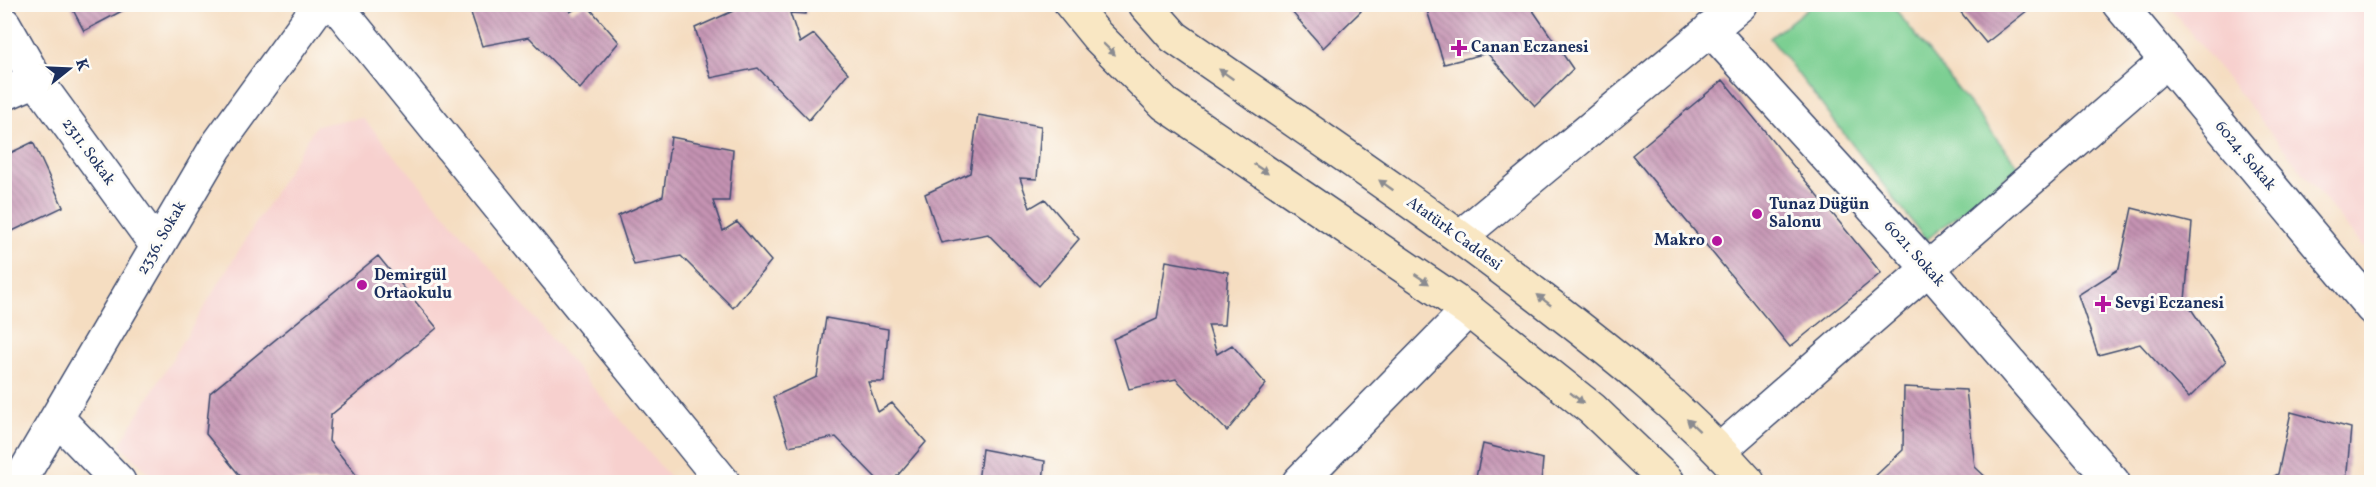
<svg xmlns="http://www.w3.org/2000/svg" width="2376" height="487" viewBox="0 0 2376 487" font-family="Vollkorn,serif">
	<defs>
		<pattern id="building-back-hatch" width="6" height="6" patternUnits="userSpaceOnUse" patternTransform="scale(1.5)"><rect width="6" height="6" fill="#c593b2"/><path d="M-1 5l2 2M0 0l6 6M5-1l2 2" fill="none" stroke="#9f7894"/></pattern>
	</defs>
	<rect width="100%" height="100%" fill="#fdfcf7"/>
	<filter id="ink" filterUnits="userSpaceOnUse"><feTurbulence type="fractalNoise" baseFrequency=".0167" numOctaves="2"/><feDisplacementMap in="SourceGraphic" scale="12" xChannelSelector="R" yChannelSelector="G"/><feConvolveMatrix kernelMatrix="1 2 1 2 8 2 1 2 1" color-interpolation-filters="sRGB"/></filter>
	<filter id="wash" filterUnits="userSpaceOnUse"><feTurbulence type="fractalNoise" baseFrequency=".008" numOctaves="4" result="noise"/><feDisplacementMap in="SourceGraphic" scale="24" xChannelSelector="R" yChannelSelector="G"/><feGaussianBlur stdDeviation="1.35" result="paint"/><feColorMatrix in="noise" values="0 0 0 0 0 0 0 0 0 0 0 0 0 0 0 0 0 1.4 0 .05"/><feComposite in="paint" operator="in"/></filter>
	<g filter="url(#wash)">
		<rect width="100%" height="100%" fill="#f5ddc1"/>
		<path fill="#f7d0ce" d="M2168,5H2371V242L2363,247Z
			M363,118L674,482H157L120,444L316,125Z"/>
		<path fill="#7bcf92" stroke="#4b7f78" stroke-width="1.5" d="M1812,5H1892L2019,167L1926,240L1770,38Z"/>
		<g id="blocks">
			<path fill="url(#building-back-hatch)" d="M70,4H135L84,31Z
				M468,4H568L570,12L586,4L619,42L580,89L529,37L482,46Z
				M740,4H807L806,14L790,13L800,43L814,34L848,73L809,120L758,68L711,78L695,28L740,8Z
				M1285,4H1357L1361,11L1323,48Z
				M1425,4H1533L1532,9L1573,69L1535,106L1487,53L1444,64Z
				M1954,4H2031L2033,6L1986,43Z
				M1723,80L1881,273L1790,347L1632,155Z
				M978,115L1041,126L1037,179L1020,178L1030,208L1045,199L1079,239L1039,286L988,234L941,243L925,194L970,173Z
				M671,137L733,149L729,201H713L723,231L737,222L771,261L733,308L681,256L634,265L618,216L663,196Z
				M33,142L63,207L4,235V156Z
				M2132,208L2192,223L2185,300L2226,361L2189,398L2140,344L2098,355L2078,295L2119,269Z
				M378,256L437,328L331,415L329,441L362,482H245L206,434L210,393Z
				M1166,261L1228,272L1224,325H1208L1217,354L1232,345L1266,384L1227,431L1176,379L1129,389L1113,339L1157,319Z
				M826,318L888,329L884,382H868L878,412L892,403L926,442L892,482H880L836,437L789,446L773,397L817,377Z
				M1904,387L1966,390L1975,467L1991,482H1869L1903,450Z
				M2291,412L2351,428L2346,482H2264L2278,474Z
				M1483,444L1543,459L1541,482H1475Z
				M982,449L1045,461L1043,482H978Z"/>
		</g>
	</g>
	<g filter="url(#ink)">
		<use href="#blocks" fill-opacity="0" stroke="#3c496d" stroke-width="1.5"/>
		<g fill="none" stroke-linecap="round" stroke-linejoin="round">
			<defs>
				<path id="street" d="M335,4L723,482
					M2119,4L2372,308
					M4,24L36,80L157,246
					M1710,29L1928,268L2113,482
					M4,94L36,80
					M1460,237L1741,4
					M57,418L119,482
					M1720,450L2165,62
					M19,482L216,147L320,4
					M1299,482L1468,310"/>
				<path id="secondary" d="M1071,4L1097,36L1165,104L1468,310L1592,409L1668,482
					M1145,4L1174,37C1296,122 1420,205 1538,296C1614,354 1684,409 1748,482"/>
			</defs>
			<use href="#street" stroke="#3c496d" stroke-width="36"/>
			<use href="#secondary" stroke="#3c496d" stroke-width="36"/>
			<use href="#street" stroke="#fff" stroke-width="33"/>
			<use href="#secondary" stroke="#f9e7c3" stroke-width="33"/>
		</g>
		<defs><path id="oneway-solid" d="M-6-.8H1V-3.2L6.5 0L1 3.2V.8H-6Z" transform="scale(1.5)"/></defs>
		<g fill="#8a8b90">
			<use href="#oneway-solid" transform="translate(1109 49) rotate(44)"/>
			<use href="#oneway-solid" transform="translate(1226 74) rotate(-145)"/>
			<use href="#oneway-solid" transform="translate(1261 169) rotate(34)"/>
			<use href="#oneway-solid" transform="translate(1386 185) rotate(-145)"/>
			<use href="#oneway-solid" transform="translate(1422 279) rotate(34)"/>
			<use href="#oneway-solid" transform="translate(1544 300) rotate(-142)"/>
			<use href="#oneway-solid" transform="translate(1577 398) rotate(39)"/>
			<use href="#oneway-solid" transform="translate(1693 425) rotate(-137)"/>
		</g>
	</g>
	<g fill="#b5179e" stroke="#fdfcf7" stroke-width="2">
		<path d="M1456 39h6v6h6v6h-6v6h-6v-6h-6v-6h6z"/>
		<circle cx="1757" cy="214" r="6"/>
		<circle cx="1717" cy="241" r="6"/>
		<circle cx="362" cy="285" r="6"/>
		<path d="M2100 295h6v6h6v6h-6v6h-6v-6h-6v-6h6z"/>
	</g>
	<g text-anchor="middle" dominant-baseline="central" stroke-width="6" stroke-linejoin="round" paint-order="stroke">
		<g font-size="16" font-weight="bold" fill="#1b2f5e" stroke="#fdfcf7" text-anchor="start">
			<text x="1471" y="48">Canan Eczanesi</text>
			<text x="1769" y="205">Tunaz Düğün<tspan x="1769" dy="18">Salonu</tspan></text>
			<text x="1705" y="241" text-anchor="end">Makro</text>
			<text x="374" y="276">Demirgül<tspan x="374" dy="18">Ortaokulu</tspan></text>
			<text x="2115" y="304">Sevgi Eczanesi</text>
		</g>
		<g font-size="16" fill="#1b2f5e" stroke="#fdfcf7">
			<text transform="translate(88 152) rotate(54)">2311. Sokak</text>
			<text transform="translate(2245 156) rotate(50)">6024. Sokak</text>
			<text transform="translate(1454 234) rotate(36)">Atatürk Caddesi</text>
			<text transform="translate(162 238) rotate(-60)">2336. Sokak</text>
			<text transform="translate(1914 254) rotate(48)">6021. Sokak</text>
		</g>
	</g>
	<rect width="2376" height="487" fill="none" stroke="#fdfcf7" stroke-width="24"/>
	<g transform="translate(69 69) rotate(72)" stroke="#fdfcf7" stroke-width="4.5" paint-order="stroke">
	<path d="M0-4.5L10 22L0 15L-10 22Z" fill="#1b2f5e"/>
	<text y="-9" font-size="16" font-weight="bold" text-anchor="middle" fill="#1b2f5e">K</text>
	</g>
</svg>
